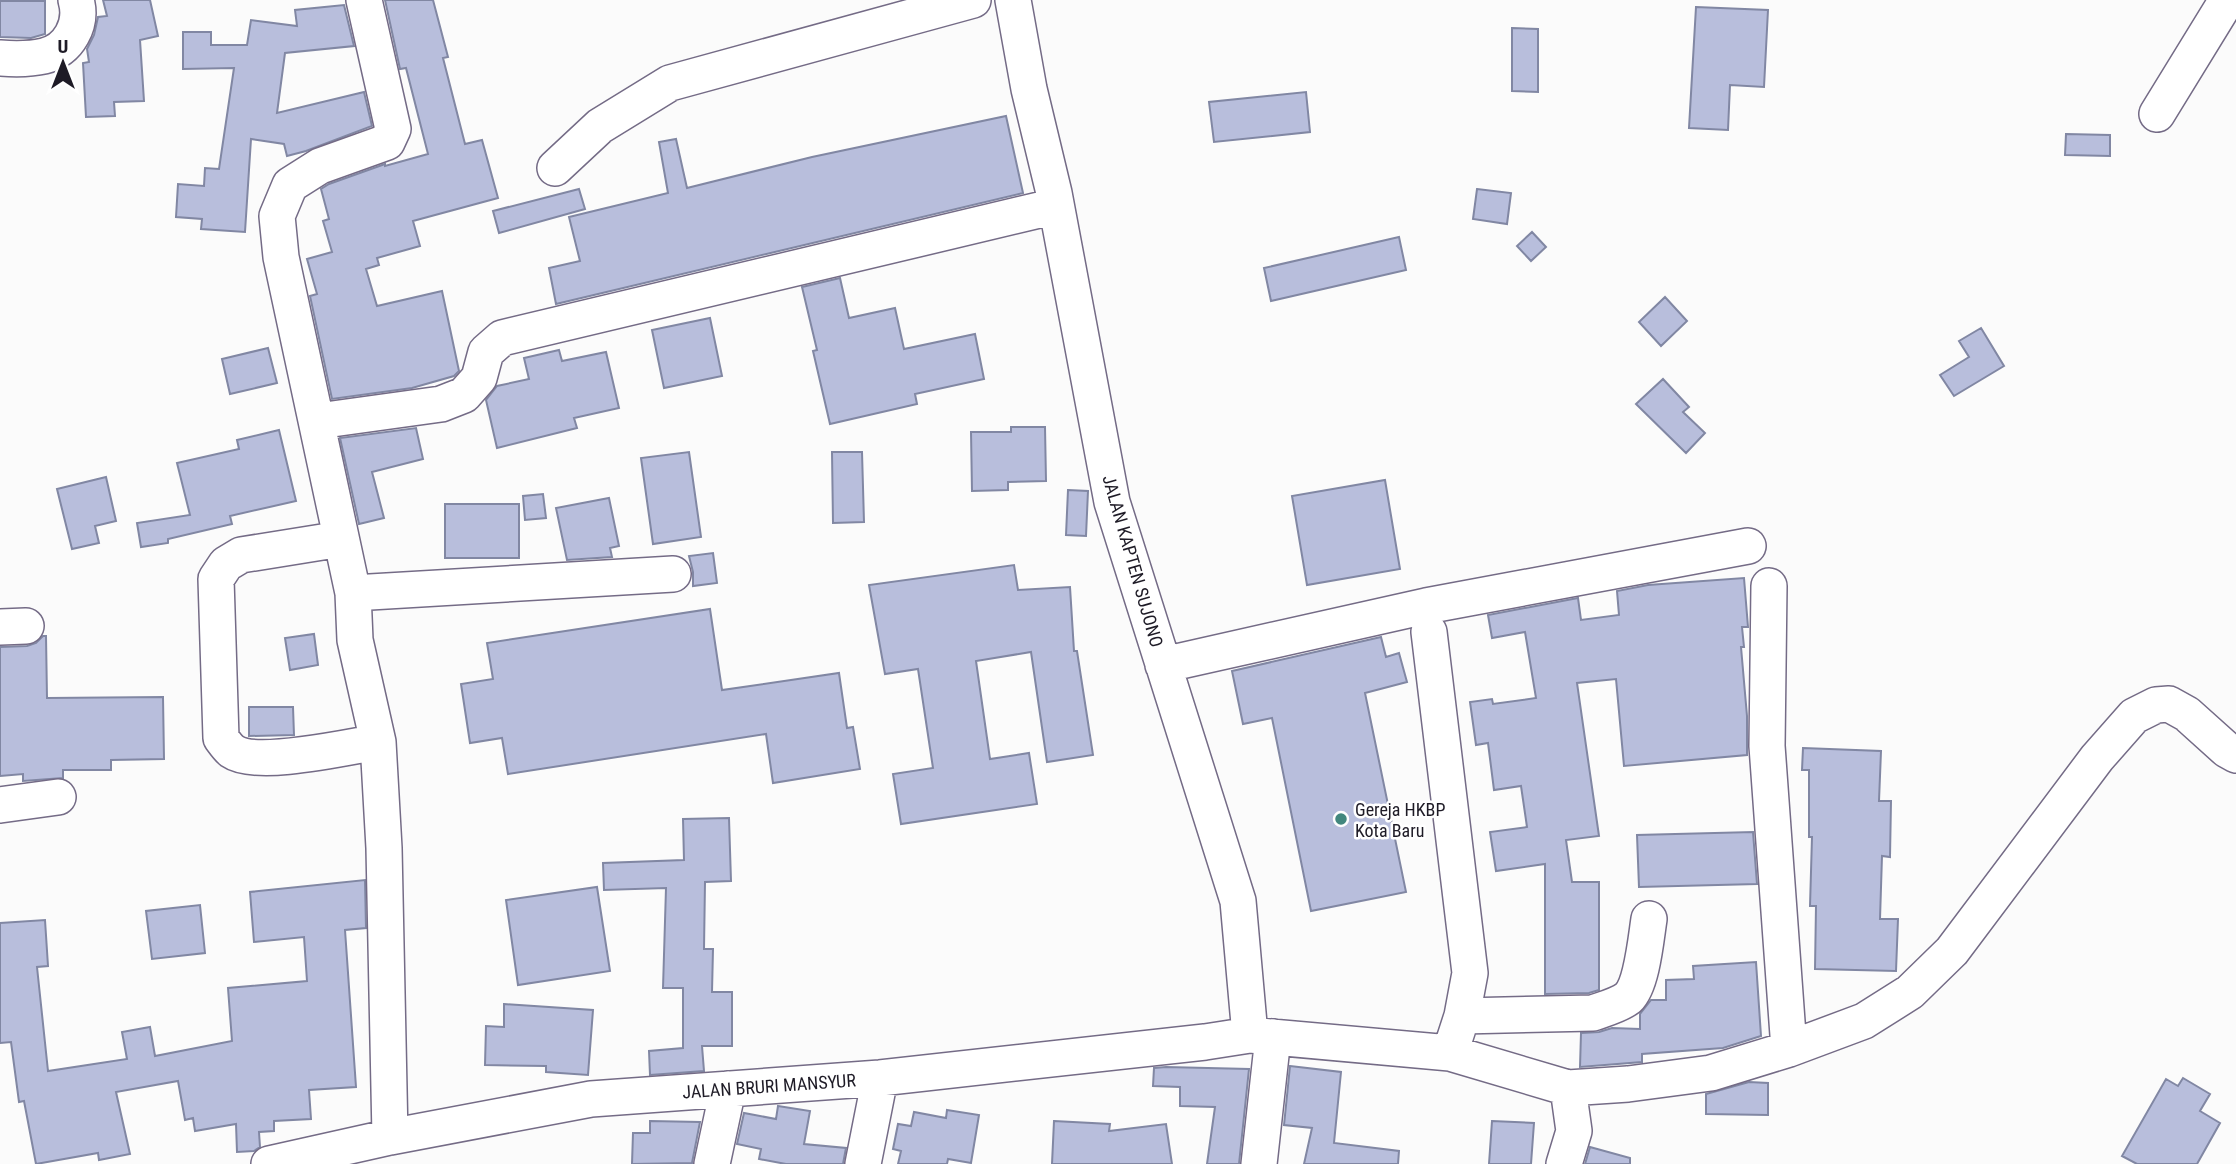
<svg xmlns="http://www.w3.org/2000/svg" width="2236" height="1164" viewBox="0 0 2236 1164" font-family="'Roboto Condensed',sans-serif">
	<rect width="100%" height="100%" fill="#fbfbfb"/>
	<path fill="#b8bedc" stroke="#8187a3" stroke-width="2" d="M103,0H150L158,36L140,40L144,101L114,102L115,116L86,117L83,63L89,62L87,49L94,35L98,17L107,16Z
		M385,0H433L448,57L443,58L465,144L482,140L498,198L413,221L420,246L377,258L379,265L366,269L377,306L442,291L459,371L454,376L412,388L332,399L310,296L317,294L307,259L332,252L323,221L329,219L321,189L329,184L385,164V166L428,154L406,68L400,69Z
		M0,1H45V34L31,38L0,37Z
		M344,5L354,46L285,53L277,113L364,92L372,126L306,151L287,156L284,144L251,139L245,232L201,229L202,219L176,217L178,184L204,186L205,168L219,169L234,68L183,69V32H211V45H247L251,20L297,26L295,10Z
		M1696,7L1768,10L1764,87L1730,85L1728,130L1689,128Z
		M1512,28L1538,29V92L1512,91Z
		M1306,92L1310,132L1214,142L1209,102Z
		M1006,116L1023,193L556,304L549,268L580,261L569,217L668,193L659,142L676,139L687,188L812,157Z
		M2066,134L2110,135V156L2065,155Z
		M579,189L585,209L499,233L493,211Z
		M1477,189L1511,193L1507,224L1473,219Z
		M1532,232L1546,247L1531,261L1517,246Z
		M1399,237L1406,270L1271,301L1264,268Z
		M840,278L849,318L895,308L904,349L975,334L984,379L915,394L917,404L830,424L813,351L817,350L802,287Z
		M1665,297L1687,321L1661,346L1639,322Z
		M710,318L722,376L664,388L652,330Z
		M1981,328L2004,366L1954,396L1940,375L1969,357L1959,341Z
		M268,348L277,383L230,394L222,359Z
		M559,350L562,361L606,352L619,408L574,418L577,428L497,448L486,400L497,386L529,379L524,358Z
		M1663,379L1689,407L1683,412L1705,433L1686,453L1636,404Z
		M1011,427H1045L1046,481L1008,482V490L972,491L971,432H1011Z
		M416,428L423,459L372,472L384,518L359,524L340,438Z
		M279,430L296,501L230,516L232,524L168,539V543L141,547L137,523L190,515L177,463L239,449L237,440Z
		M689,452L701,537L653,544L641,458Z
		M832,452H862L864,522L833,523Z
		M106,477L116,521L95,526L99,543L72,549L57,489Z
		M1385,480L1400,569L1307,585L1292,496Z
		M1068,490L1088,491L1086,536L1066,535Z
		M543,494L546,518L525,520L523,496Z
		M609,498L619,546L610,548L612,557L567,560L556,508Z
		M445,504H519V558H445Z
		M713,553L717,583L693,586V572L689,556Z
		M1014,565L1018,590L1070,587L1074,651H1077L1093,755L1047,762L1031,652L976,661L990,759L1029,753L1037,804L901,824L893,774L933,768L918,669L885,674L869,585Z
		M1744,578L1748,627H1742L1744,647H1741L1747,716V755L1624,766L1616,679L1577,683L1599,836L1566,840L1572,882H1599V990L1589,993L1545,994V864L1496,871L1490,832L1527,827L1521,786L1494,790L1488,743L1476,745L1470,702L1492,699L1493,704L1536,698L1525,632L1492,638L1488,615L1578,598L1581,620L1619,615L1617,591L1648,585Z
		M710,609L722,690L839,673L847,728L853,727L860,769L773,783L766,734L508,774L502,738L470,743L461,684L493,679L487,643Z
		M314,634L318,665L290,670L285,638Z
		M43,636H46L47,698L163,697L164,759L111,760V770H63V778L23,781V774L0,776V647L27,646L36,643Z
		M1381,637L1386,657L1399,653L1407,682L1365,693L1406,892L1311,911L1272,718L1243,724L1232,671Z
		M249,707H293L294,735L249,736Z
		M1803,748L1881,751L1879,801H1891L1890,857L1882,856L1880,919H1898L1896,971L1815,969L1816,906H1810L1812,837H1809V770H1802Z
		M729,818L731,881L705,882L704,949H713L712,992H732V1046H702L704,1071L650,1075L649,1051L683,1048V988H663L666,888L604,890L603,863L684,860L683,819Z
		M1753,832L1757,884L1639,887L1637,835Z
		M365,880L366,928L345,930L356,1087L309,1090L311,1119L274,1121V1131L259,1132L260,1147L254,1151L237,1152L236,1124L195,1131L193,1118L185,1120L178,1081L116,1092L130,1154L99,1160L98,1153L36,1164L24,1101L19,1102L11,1042L0,1043V923L45,920L48,966L37,967L48,1071L127,1059L122,1032L150,1027L155,1056L232,1041L228,988L307,981L304,937L254,942L250,892Z
		M597,887L610,971L518,985L506,900Z
		M200,905L205,953L152,959L146,911Z
		M1756,962L1761,1036L1723,1048L1642,1054V1062L1580,1067L1581,1033L1599,1032L1612,1028L1640,1029V1014L1651,1000H1666V980L1694,979L1693,966Z
		M504,1004L593,1010L588,1075L546,1072V1066L485,1065L486,1026L504,1027Z
		M1290,1066L1341,1072L1334,1143L1399,1151L1398,1164H1304L1312,1128L1284,1125Z
		M1166,1067L1249,1069L1239,1164H1207L1215,1107L1180,1106V1087L1153,1086L1154,1068Z
		M2183,1078L2210,1094L2200,1111L2220,1123L2197,1164H2137L2122,1156L2166,1079L2178,1086Z
		M1749,1082L1768,1083V1115L1706,1114V1094Z
		M778,1106L810,1111L804,1144L846,1148L843,1164H786L759,1159L761,1149L737,1144L744,1113L776,1119Z
		M947,1110L979,1115L971,1163L948,1159L947,1164H898L901,1151L893,1149L898,1124L911,1126L914,1112L946,1118Z
		M650,1121L700,1122L692,1163L632,1164L633,1133H650Z
		M1054,1121L1110,1124L1109,1131L1166,1124L1172,1164H1052Z
		M1492,1121L1534,1123L1531,1164H1489Z
		M1590,1147L1630,1158V1164H1585Z"/>
	<g fill="none" stroke-linecap="round" stroke-linejoin="round">
		<defs>
			<path id="minor" d="M364,0L393,129L387,142L320,166L290,185L277,216L281,257L353,593L355,640L378,742L384,848L390,1137
				M1013,0L1029,89L1054,193L1112,502L1238,901L1250,1035
				M0,58C14,59 31,59 44,56C69,50 83,24 76,0
				M2157,114L2227,0
				M555,168L600,126L670,83L973,0
				M318,421L441,404L464,395L479,378L486,352L502,338L1056,206
				M341,539L241,555L226,564L216,579L221,738C224,742 228,748 232,751C256,768 347,747 378,742
				M1769,586L1767,746L1789,1049
				M353,593L673,574
				M0,627L26,626
				M1429,632L1470,973L1462,1016L1450,1053
				M1163,665L1426,606L1748,546
				M0,805L58,797
				M1462,1016L1593,1013C1604,1009 1619,1005 1628,998C1642,985 1646,938 1649,919
				M269,1164L390,1137L591,1099L880,1078L1205,1042L1250,1035L1450,1053L1568,1088L1628,1084L1711,1073L1789,1049L1864,1021L1910,992L1952,951L2097,758L2134,716L2156,705L2169,704L2187,714L2227,750L2236,755
				M712,1164L728,1089
				M863,1164L880,1078
				M1259,1164L1273,1037
				M1564,1164L1574,1131L1568,1088"/>
		</defs>
		<use href="#minor" stroke="#746b86" stroke-width="38"/>
		<use href="#minor" stroke="#fff" stroke-width="35"/>
	</g>
	<circle fill="#42877e" stroke="#fff" stroke-width="2.5" cx="1341" cy="819" r="7"/>
	<g text-anchor="middle" dominant-baseline="central" stroke-width="5" stroke-linejoin="round" paint-order="stroke">
		<g font-size="18" fill="#1e1b26" stroke="#fff">
			<text transform="translate(1133 561) rotate(74)">JALAN KAPTEN SUJONO</text>
			<text transform="translate(769 1086) rotate(-4)">JALAN BRURI MANSYUR</text>
		</g>
		<g font-size="18" fill="#1e1b26" stroke="#fff" text-anchor="start">
			<text x="1355" y="809">Gereja HKBP<tspan x="1355" dy="21">Kota Baru</tspan></text>
		</g>
	</g>
	<g transform="translate(63 63)" stroke="#ffffff" stroke-width="5" paint-order="stroke">
	<path d="M0-5L12 26L0 18L-12 26Z" fill="#1e1b26"/>
	<text y="-10" font-size="19" font-weight="bold" text-anchor="middle" fill="#1e1b26">U</text>
	</g>
</svg>
